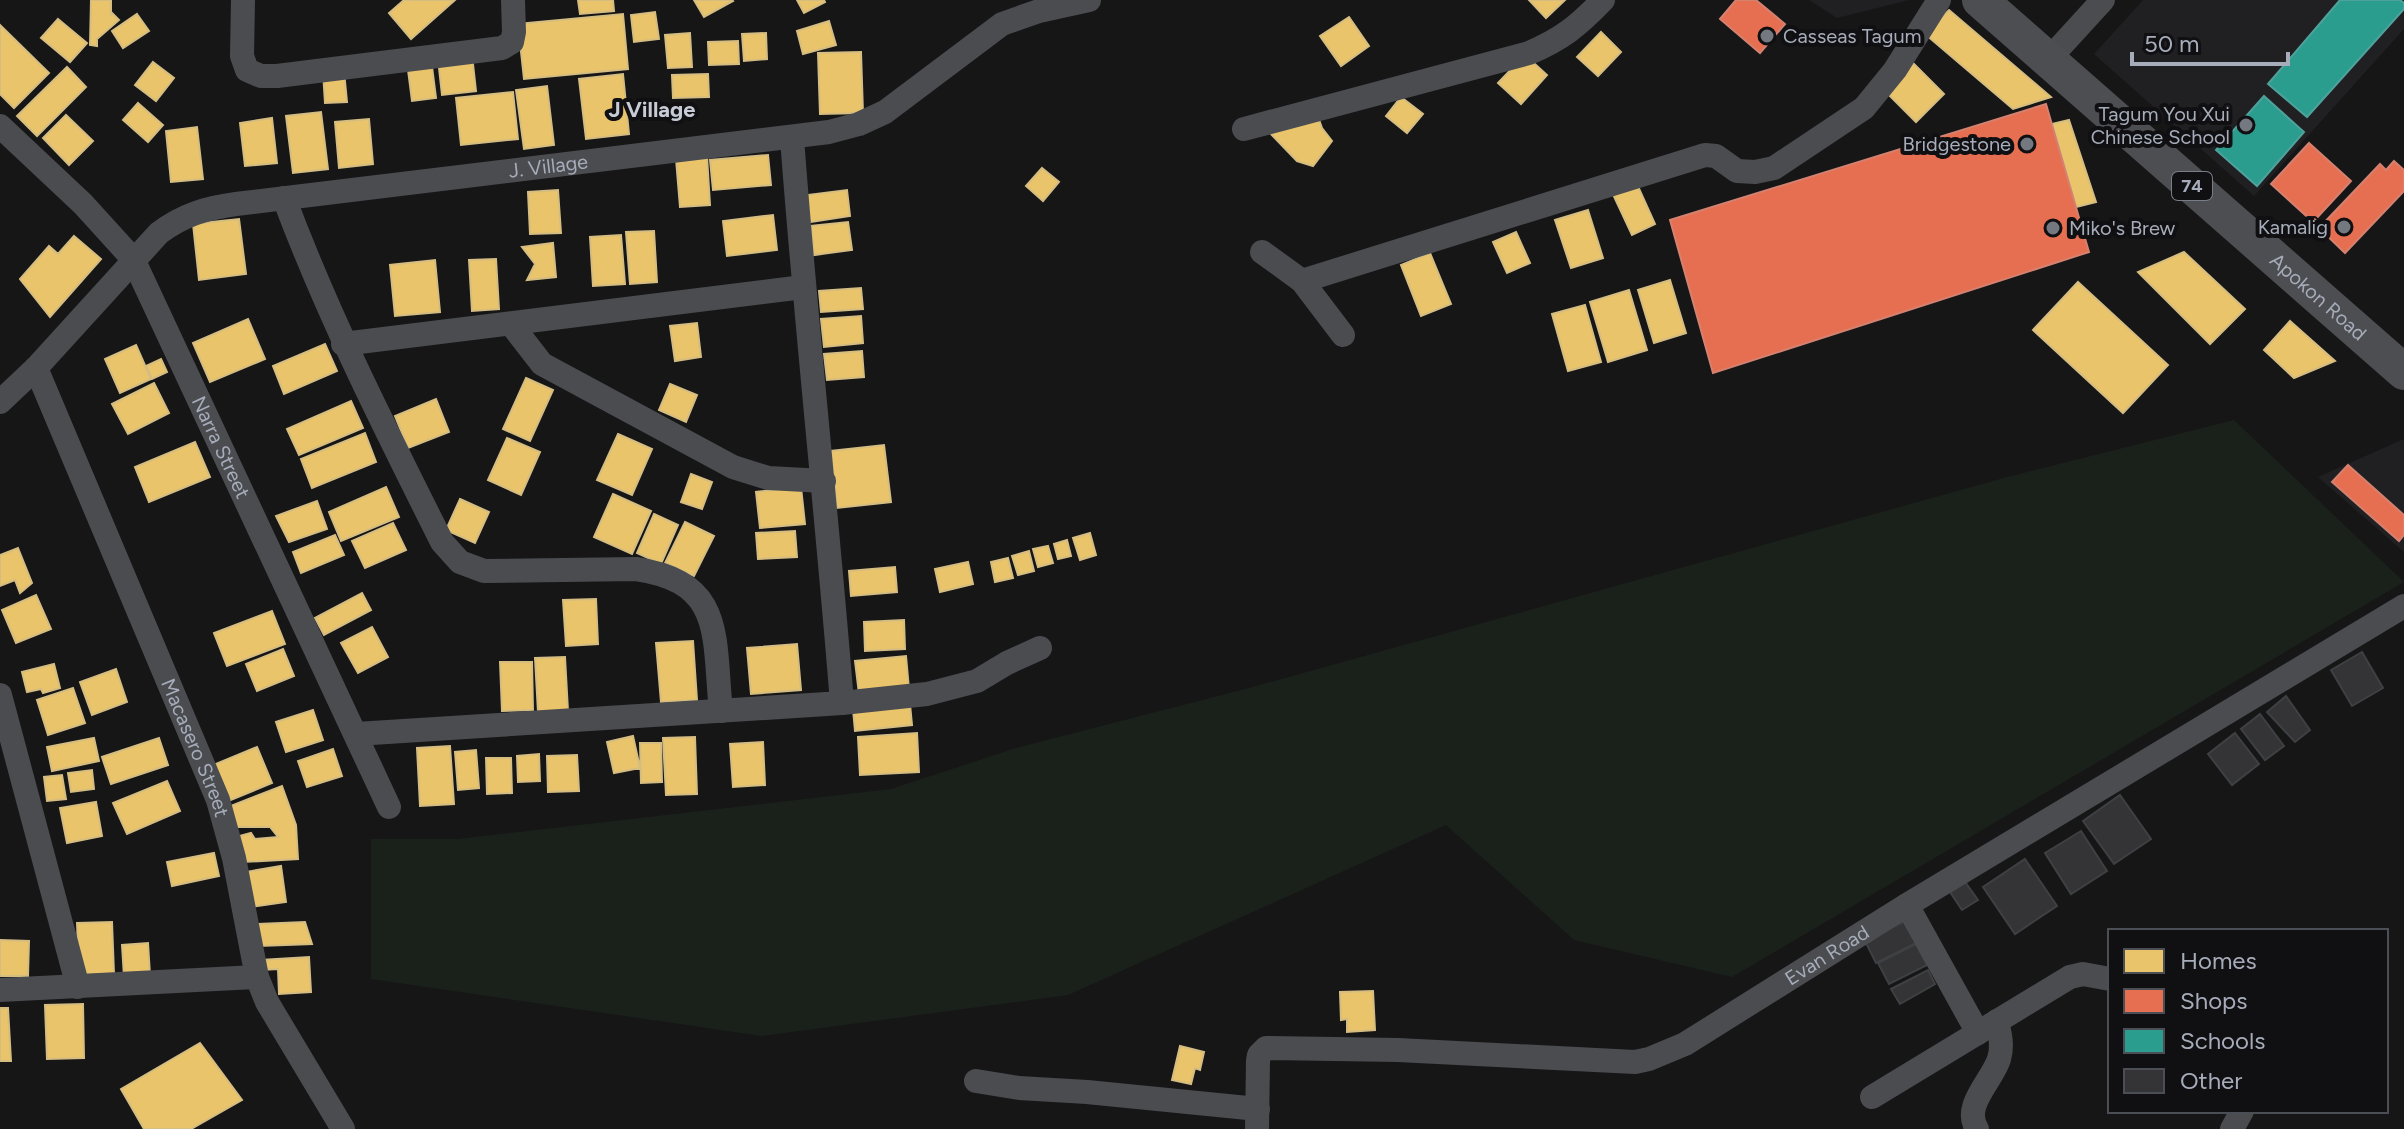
<svg xmlns="http://www.w3.org/2000/svg" width="2404" height="1129" viewBox="0 0 2404 1129" font-family="Figtree,sans-serif">
	<rect width="100%" height="100%" fill="#161617"/>
	<path fill="#202023" d="M1809,0H1909L1837,18Z
		M2143,0H2404V29L2254,196L2094,54Z
		M2404,439V552L2318,477Z"/>
	<path fill="#1a211b" d="M2234,420L2404,582L1732,977L1574,940L1446,825L1068,995L762,1036L371,979V839H458L891,789L1016,748L1249,688L2011,476Z"/>
	<path fill="#e9c46a" stroke="#d5bd82" stroke-width="2" d="M91,0H111V14L112,13L119,20L97,39V46L90,45Z
		M404,0H455L411,39L389,13Z
		M578,0H613L614,11L580,14Z
		M694,0H732L733,1L704,17Z
		M797,0H824L825,2L804,13Z
		M1529,0H1565L1546,18Z
		M1949,10L2051,97L2013,109L1925,34Z
		M655,12L659,39L634,42L631,15Z
		M137,14L149,31L123,48L112,31Z
		M623,14L628,69L524,79L518,24Z
		M1349,17L1369,46L1341,66L1320,36Z
		M58,19L87,43L70,62L41,38Z
		M829,21L836,45L803,54L797,31Z
		M0,25L49,73L14,108L0,94Z
		M1601,32L1621,52L1598,76L1577,57Z
		M690,33L692,67L668,68L665,35Z
		M766,33L767,59L744,61L742,34Z
		M738,41L739,64L709,65L708,42Z
		M861,52L863,113L820,114L818,53Z
		M472,55L476,91L442,95L438,59Z
		M1525,55L1547,75L1521,104L1498,83Z
		M431,59L436,98L412,101L407,62Z
		M1911,61L1944,94L1916,122L1883,89Z
		M153,62L174,78L156,101L135,85Z
		M67,67L86,87L37,136L17,116Z
		M344,71L347,102L325,103L323,72Z
		M623,74L629,134L586,139L579,79Z
		M708,74L709,97L673,98L672,75Z
		M547,86L554,145L524,149L516,90Z
		M513,92L518,139L461,145L456,98Z
		M1401,97L1423,114L1407,133L1386,116Z
		M138,103L163,125L148,142L123,120Z
		M321,112L328,169L293,173L286,116Z
		M1317,114L1322,128L1332,141L1313,166L1297,161L1267,130Z
		M66,115L93,141L69,165L43,138Z
		M272,118L277,163L245,166L240,123Z
		M369,119L373,164L339,168L335,122Z
		M2069,120L2096,202L2076,207L2052,124Z
		M197,127L203,179L171,182L166,131Z
		M768,155L771,185L713,190L710,160Z
		M707,156L710,205L680,207L676,159Z
		M1042,168L1059,182L1043,201L1026,186Z
		M1636,182L1655,224L1632,235L1610,188Z
		M558,190L561,233L530,234L528,192Z
		M847,190L850,216L810,222L807,195Z
		M1588,210L1603,258L1571,268L1555,220Z
		M773,215L777,250L727,256L723,221Z
		M239,219L246,274L199,280L193,224Z
		M848,222L852,250L814,255L811,226Z
		M654,231L657,282L630,284L626,232Z
		M1516,232L1530,263L1507,273L1493,242Z
		M621,235L625,284L593,286L590,237Z
		M74,236L101,259L50,317L20,279L49,246L58,254Z
		M553,243L556,277L527,280L535,264L522,247Z
		M2184,252L2245,309L2210,344L2138,272Z
		M1430,253L1451,304L1421,316L1401,265Z
		M496,259L499,309L472,311L469,260Z
		M435,260L440,312L395,316L390,265Z
		M1670,280L1686,333L1654,343L1638,290Z
		M2078,282L2168,365L2123,413L2033,330Z
		M861,288L863,309L821,312L819,291Z
		M1629,290L1647,350L1608,362L1590,302Z
		M1585,305L1601,362L1568,371L1552,314Z
		M861,316L863,343L824,347L821,319Z
		M248,319L265,359L210,382L193,343Z
		M2290,321L2335,361L2294,378L2264,350Z
		M697,323L701,357L675,361L670,326Z
		M325,344L337,371L284,394L273,366Z
		M136,345L151,379L120,393L105,359Z
		M862,351L864,377L827,380L824,354Z
		M161,359L167,372L152,379L146,366Z
		M526,378L553,390L530,441L503,429Z
		M154,383L169,413L128,434L112,404Z
		M670,384L697,395L686,422L659,410Z
		M436,399L449,432L408,448L395,416Z
		M351,401L363,428L299,455L287,429Z
		M365,433L376,462L312,488L301,459Z
		M618,434L652,449L632,495L597,480Z
		M507,438L540,452L521,495L488,480Z
		M195,442L210,477L149,502L135,467Z
		M884,445L891,502L837,508L831,451Z
		M691,474L712,482L702,509L681,502Z
		M386,487L399,517L341,541L329,512Z
		M801,487L805,524L760,528L756,492Z
		M613,494L651,511L632,554L594,537Z
		M460,499L489,512L475,543L446,530Z
		M317,501L327,529L289,542L276,516Z
		M654,514L678,525L661,564L637,553Z
		M685,522L714,536L694,576L665,563Z
		M393,523L406,550L365,568L352,541Z
		M795,531L797,557L758,559L756,533Z
		M1090,533L1096,555L1080,560L1073,538Z
		M335,535L344,555L301,573L293,552Z
		M1067,540L1071,556L1058,559L1054,544Z
		M1048,546L1053,563L1038,567L1033,549Z
		M18,548L32,583L20,593L15,580L0,586V555Z
		M1029,551L1034,571L1018,575L1012,556Z
		M1008,558L1013,578L995,582L991,562Z
		M968,562L973,584L940,592L935,569Z
		M895,567L897,592L851,596L849,571Z
		M362,593L371,610L324,635L315,618Z
		M36,595L51,629L16,643L2,610Z
		M596,599L598,644L566,646L563,600Z
		M272,611L285,644L227,666L214,633Z
		M904,620L905,649L865,651L864,622Z
		M372,627L388,657L358,673L341,643Z
		M693,641L697,700L661,702L656,643Z
		M797,644L801,690L751,694L747,648Z
		M283,649L294,676L257,691L246,664Z
		M906,656L909,689L859,694L855,661Z
		M565,657L568,711L538,712L535,658Z
		M500,662H532L533,710L502,711Z
		M54,664L60,688L43,693L41,689L27,692L22,672Z
		M116,669L127,702L92,715L80,682Z
		M73,688L85,723L48,735L37,700Z
		M910,704L912,725L855,731L853,709Z
		M313,710L323,740L286,752L276,722Z
		M917,733L919,772L860,775L858,737Z
		M633,736L640,768L614,773L607,742Z
		M695,737L697,794L666,795L663,738Z
		M94,738L99,761L52,771L47,747Z
		M159,738L168,765L111,784L102,757Z
		M763,742L765,785L733,787L730,744Z
		M640,743H661L662,782L641,783Z
		M450,746L454,804L420,806L417,748Z
		M257,747L272,783L226,802L211,766Z
		M333,749L342,776L307,787L298,761Z
		M476,750L479,788L458,790L455,752Z
		M539,754L540,781L518,782L517,756Z
		M577,755L579,791L548,792L547,756Z
		M486,758H511L512,793L487,794Z
		M92,770L94,789L71,792L68,773Z
		M62,775L66,799L47,801L44,777Z
		M167,781L180,811L127,834L113,803Z
		M282,786L296,825L298,859L243,862L236,837L251,833L255,839L278,837L270,827H235L228,807Z
		M96,802L102,836L67,843L60,808Z
		M214,853L219,876L172,886L167,862Z
		M281,866L286,902L251,907L246,872Z
		M112,922L114,974L79,975L77,923Z
		M305,922L312,944L259,946L258,924Z
		M0,940L29,941L28,976H0Z
		M148,943L150,975L124,977L122,945Z
		M309,957L311,992L279,994L278,969L262,970L261,960Z
		M1373,991L1375,1030L1347,1032V1019L1341,1020L1340,992Z
		M83,1004L84,1058L47,1059L45,1005Z
		M0,1008H8L11,1061H0Z
		M200,1043L242,1100L191,1129H144L121,1089Z
		M1180,1046L1204,1052L1200,1070L1195,1068L1191,1084L1172,1080Z"/>
	<path fill="#e76f51" stroke="#d48170" stroke-width="2" d="M1736,0H1756L1785,24L1760,53L1720,19Z
		M2046,104L2089,252L1713,373L1670,220Z
		M2309,143L2351,181L2313,222L2271,184Z
		M2394,161L2404,170V191L2345,253L2319,228L2380,164L2386,170Z
		M2348,465L2404,515V535L2399,541L2332,482Z"/>
	<path fill="#2a9d8f" stroke="#4fa29c" stroke-width="2" d="M2340,0H2400L2404,3V9L2307,117L2268,84Z
		M2264,96L2304,132L2257,186L2216,150Z"/>
	<path fill="#343436" stroke="#3f4043" stroke-width="2" d="M2362,652L2383,688L2352,706L2331,670Z
		M2286,696L2310,730L2295,742L2267,712Z
		M2260,714L2284,746L2265,760L2241,729Z
		M2235,733L2259,764L2232,785L2208,754Z
		M2120,795L2151,839L2114,864L2083,821Z
		M2081,831L2107,871L2071,894L2045,853Z
		M2025,859L2057,906L2015,934L1983,887Z
		M1963,879L1978,900L1962,910L1948,889Z
		M1905,921L1916,943L1876,963L1865,941Z
		M1916,944L1927,965L1889,984L1878,963Z
		M1928,970L1935,984L1900,1004L1891,989Z"/>
	<g fill="none" stroke-linecap="round" stroke-linejoin="round">
		<g stroke="#4a4c50" stroke-width="24">
			<path d="M243,0L242,56L247,70L261,76H277L502,48L512,42L514,32L513,0"/>
			<path d="M2049,59L2103,0"/>
			<path id="s1" d="M0,126L83,204L133,259L389,807"/>
			<path d="M1244,129L1529,53C1562,39 1578,26 1603,0"/>
			<path d="M792,138C806,326 827,514 842,703"/>
			<path d="M284,198C329,318 385,428 442,542L460,562L484,571L636,569C726,582 713,638 721,711"/>
			<path d="M1262,252L1302,281L1343,335"/>
			<path d="M1302,281L1705,155L1716,156L1737,171L1755,172L1774,168L1864,108L1895,70L1939,0"/>
			<path d="M511,324L542,364L733,467L768,478L824,481"/>
			<path d="M343,344L803,287"/>
			<path id="s2" d="M36,368L218,800L234,858L257,977L267,1002L343,1129"/>
			<path id="s3" d="M0,402L36,368L159,233C183,215 206,208 236,204L829,132L859,124L885,112L1002,24L1039,11L1089,0"/>
			<path d="M0,695L78,987"/>
			<path d="M356,734L842,703L927,694L977,681L1007,663L1040,648"/>
			<path d="M1907,905L1978,1033"/>
			<path d="M0,990L257,977"/>
			<path d="M976,1081L1019,1088L1087,1092L1258,1109"/>
			<path d="M1872,1097L2070,977L2083,974L2110,979"/>
			<path id="s4" d="M1257,1129L1258,1061L1259,1055L1266,1048L1398,1050L1635,1062L1649,1059L1685,1044L1907,905L2404,606"/>
			<path d="M1977,1129C1962,1106 1992,1081 1999,1059C2003,1046 2000,1034 1997,1021"/>
			<path d="M2232,1129L2242,1111"/>
		</g>
		<path stroke="#4d4e52" stroke-width="36" id="s5" d="M1980,0L2404,372"/>
	</g>
	<g fill="#747880" stroke="#101013" stroke-width="3">
		<circle cx="1767" cy="36" r="8"/>
		<circle cx="2246" cy="125" r="8"/>
		<circle cx="2027" cy="144" r="8"/>
		<circle cx="2344" cy="227" r="8"/>
		<circle cx="2053" cy="228" r="8"/>
	</g>
	<g text-anchor="middle" dominant-baseline="central" stroke-width="8" stroke-linejoin="round" paint-order="stroke">
		<rect fill="#101013" stroke="#797d87" stroke-width="2" x="2172" y="172" width="40" height="28" rx="6"/>
		<g font-size="18" font-weight="bold" fill="#a6acb9">
			<text x="2192" y="186">74</text>
		</g>
		<g font-size="20" fill="#a6acb9" stroke="#101013" text-anchor="end">
			<text x="1783" y="36" text-anchor="start">Casseas Tagum</text>
			<text x="2230" y="114">Tagum You Xui<tspan x="2230" dy="23">Chinese School</tspan></text>
			<text x="2011" y="144">Bridgestone</text>
			<text x="2328" y="227">Kamalig</text>
			<text x="2069" y="228" text-anchor="start">Miko's Brew</text>
		</g>
		<g font-size="20" fill="#a6acb9" stroke="#101013">
			<text stroke="none"><textPath href="#s3" startOffset="630">J. Village</textPath></text>
			<text stroke="none"><textPath href="#s5" startOffset="450">Apokon Road</textPath></text>
			<text stroke="none"><textPath href="#s1" startOffset="396">Narra Street</textPath></text>
			<text stroke="none"><textPath href="#s2" startOffset="412">Macasero Street</textPath></text>
			<text stroke="none"><textPath href="#s4" startOffset="674">Evan Road</textPath></text>
		</g>
		<g font-size="22" font-weight="bold" fill="#c7cbd5" stroke="#101013">
			<text x="652" y="109">J Village</text>
		</g>
	</g>
	<rect x="2108" y="929" width="280" height="184" fill="#101013" stroke="#4c4e55" stroke-width="2"/>
	<rect x="2124" y="949" width="40" height="24" fill="#e9c46a" stroke="#4c4e55" stroke-width="2"/>
	<text x="2180" y="969" font-size="24" fill="#a6acb9">Homes</text>
	<rect x="2124" y="989" width="40" height="24" fill="#e76f51" stroke="#4c4e55" stroke-width="2"/>
	<text x="2180" y="1009" font-size="24" fill="#a6acb9">Shops</text>
	<rect x="2124" y="1029" width="40" height="24" fill="#2a9d8f" stroke="#4c4e55" stroke-width="2"/>
	<text x="2180" y="1049" font-size="24" fill="#a6acb9">Schools</text>
	<rect x="2124" y="1069" width="40" height="24" fill="#343436" stroke="#4c4e55" stroke-width="2"/>
	<text x="2180" y="1089" font-size="24" fill="#a6acb9">Other</text>
	<path d="M2132 52v12h156v-12" fill="none" stroke="#a6acb9" stroke-width="4"/>
	<text x="2144" y="52" font-size="24" fill="#a6acb9" stroke="#101013" stroke-width="6" paint-order="stroke">50 m</text>
</svg>
